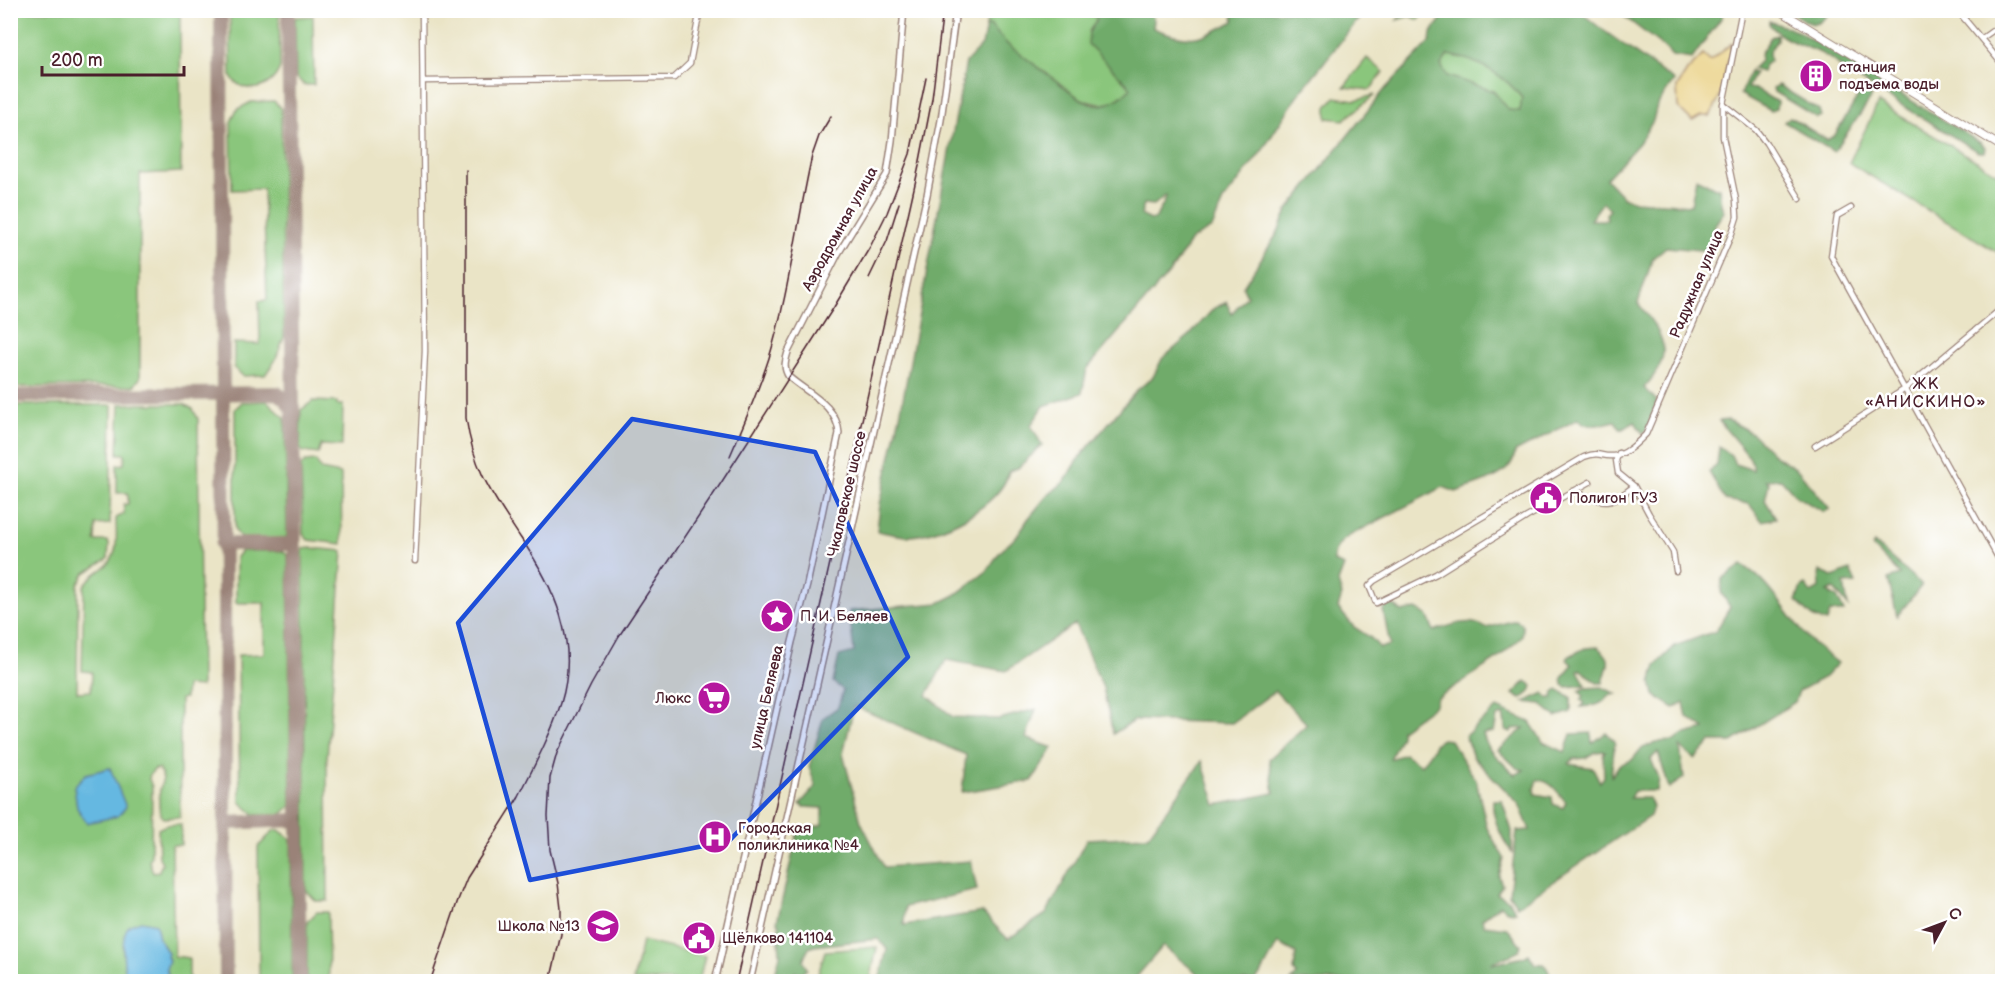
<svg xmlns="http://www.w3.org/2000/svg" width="2013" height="992" viewBox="0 0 2013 992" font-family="'Balsamiq Sans',sans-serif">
	<rect width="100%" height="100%" fill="#fff"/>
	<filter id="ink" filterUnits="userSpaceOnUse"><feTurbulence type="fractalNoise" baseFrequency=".0167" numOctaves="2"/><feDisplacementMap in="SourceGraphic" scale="12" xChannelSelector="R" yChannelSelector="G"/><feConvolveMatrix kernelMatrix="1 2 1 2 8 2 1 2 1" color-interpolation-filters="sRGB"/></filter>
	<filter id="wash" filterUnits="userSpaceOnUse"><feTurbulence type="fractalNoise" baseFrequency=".008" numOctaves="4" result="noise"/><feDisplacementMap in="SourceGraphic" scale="24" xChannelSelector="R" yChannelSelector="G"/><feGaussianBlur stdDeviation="1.35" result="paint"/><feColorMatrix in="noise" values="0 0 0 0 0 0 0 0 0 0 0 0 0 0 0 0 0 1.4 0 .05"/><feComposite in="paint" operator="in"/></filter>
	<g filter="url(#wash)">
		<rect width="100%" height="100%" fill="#eae4c6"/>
		<path fill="#8ac67b" stroke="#6a7253" stroke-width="1.5" d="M10,11H180L181,172L140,174V378L134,386L11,387Z
			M230,11H279L280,67C273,89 245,97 231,77Z
			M988,11H1089L1097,18L1089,32L1131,88C1114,105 1100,109 1078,97L1007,44L990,25L986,26Z
			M1404,11H1421L1423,14L1419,20L1410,16L1397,20Z
			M313,16L314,85H304L296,77L295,17Z
			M1448,55C1476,59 1505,75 1522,98L1520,112L1509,110L1493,91L1447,76L1441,65Z
			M1367,58L1384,72L1370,90L1344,87Z
			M1375,95L1344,120L1327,118V107L1335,97L1355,100Z
			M274,101L281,108L284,337L275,361L265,375L243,376L234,368V343L260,344L259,301L267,300L263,189L232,190L231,122L235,113L238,109L251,102Z
			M1878,103L2002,176V255L1849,163Z
			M267,401L285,418L287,536L283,539C269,539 239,546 235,529V409L242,402Z
			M313,401L337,402V405H343L342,446L321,445L318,454L304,452L300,449L301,410Z
			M120,404H184L193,409L198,419L201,687L186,686L185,698L180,699V817L163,818C156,809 159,789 163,778L159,769H155L150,774L149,779L152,787L151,856L149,861L153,872L159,871L162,863L159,857L158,829L166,825L181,824V845H172L174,956L189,958V981H170L166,969L169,960L167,956L168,953L159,939L156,924L123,946L126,981L11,982V405H112L110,524L96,525L95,541H107L109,543L108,559L85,573L78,585L77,692L91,691L92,672L82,671L84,586C90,576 96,574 105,567C120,555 116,535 116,518L124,514V504H128V493H117V465L124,464L125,454H118Z
			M316,461L321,470L341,474L342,544L308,540L303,534L301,466L305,462Z
			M311,548L343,551L327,758L328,901H316L306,890L303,549Z
			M241,551H282L288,555L291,806L281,815H255L240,802L238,655L264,654V603H236V557Z
			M274,830H279L291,839L292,981H259L258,847Z
			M317,912H328L329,981H307V922Z
			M642,941L705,956L699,981H633Z
			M877,947L870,981H801L817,978L825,951Z"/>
		<path fill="#6fab6b" stroke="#5c654b" stroke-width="1.5" fill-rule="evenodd" d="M1089,11H1150L1154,20L1153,28C1190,43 1200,40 1234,21L1232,11H1365L1298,95L1262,151L1223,201L1212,228L1191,240L1173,268L1087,369L1082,393L1044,406L1031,425L1042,445L1018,468L1009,471C1002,506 938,537 905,536C895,535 886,533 877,531L880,504L900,415L966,62L982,45L986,26L990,25L1007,44L1078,97C1082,99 1087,103 1091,104C1106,108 1122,98 1131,88L1088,44L1089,32L1097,19ZM1166,195C1166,203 1159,209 1156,218L1150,220L1141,215L1144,204L1154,205Z
			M1447,11H1579L1599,27L1674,81L1657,105L1653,121L1639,143L1606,179L1623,197L1635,201L1691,205L1696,178L1715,188H1719L1721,204L1724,212L1714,226L1718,232L1711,251L1666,247L1653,258L1638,303C1664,337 1676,352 1644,388L1657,401L1647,429L1643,434L1635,422L1621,430L1615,421C1601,424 1589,430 1578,419L1515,452C1513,478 1477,483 1456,492L1443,487L1349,536C1339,543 1333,550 1334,562L1344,566L1338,582L1342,595L1338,608L1354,627L1371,638L1380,648L1390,645L1383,610L1390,604L1395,606L1402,612L1416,609L1427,615L1434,631C1451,625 1470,617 1486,628L1516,620L1521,623L1523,628L1522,637L1497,659L1437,698L1435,705L1401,730V736L1390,759L1405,754L1421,765L1433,749L1434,744L1442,739L1450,740L1476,780L1487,828L1504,858L1499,876L1502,885L1497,894L1509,900L1516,912L1507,911L1500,905L1482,919L1484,925L1507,928L1521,945L1519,951C1511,957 1499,957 1492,964L1524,957L1529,954L1535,964H1544C1548,970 1552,975 1549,981H1291L1297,975L1294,970L1296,953L1278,943L1261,974L1254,981H1207L1163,946L1133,981H879L887,949L878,939L814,946L809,948L803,960L807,969L802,973L795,972L791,981H773L780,955L779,940L774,938L780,925L777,922L798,830L822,825V808L804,807L800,804L816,786L809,767L823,718L838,707L843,690L833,682L839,656L854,652L849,611L939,603L955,595L987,571L999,553L1017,536L1028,519L1046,497L1065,481L1080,457L1107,425L1137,390L1153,377L1162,359L1190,335L1214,308L1227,302L1231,314L1247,296L1243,287L1277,234L1287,211L1386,88L1430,42L1431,33ZM1448,55C1476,59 1505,75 1522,98L1520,111L1509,110L1493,91L1447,76L1441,65ZM1603,202L1610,210L1606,214L1607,220H1590ZM1075,624L1103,688L1113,734L1135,720L1232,723L1275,691L1307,724L1269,759L1274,793L1216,805L1202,761L1148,836L1087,839L1046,914L1008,939L982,912L904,925L905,907L977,890L971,861L884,867L861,822L843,754L854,706L966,755L962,792L1032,781L1053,748L1026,738L1036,709L999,719L953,717L927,695L946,660L1006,671Z
			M1617,11L1723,10V11L1722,17L1692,59L1672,56L1665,48Z
			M1789,11L1830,10V11C1815,33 1808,22 1789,11Z
			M1769,21L1799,32L1981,143L1985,147L1984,152H1978L1842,69C1822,48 1806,50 1784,37C1778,34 1774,29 1769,24Z
			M1777,35V40L1769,52L1770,61L1764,66L1762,72L1752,69L1761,60L1760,54L1771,37Z
			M1750,72L1755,73L1747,88L1755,89L1777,102L1776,109L1771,111L1740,94Z
			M1778,85L1819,110L1821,116L1817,118L1774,92L1773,88Z
			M1862,90L1872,97L1834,152L1784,122L1790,117L1827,140L1835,135Z
			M1728,420L1752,433L1773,454L1797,469L1830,509L1824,512L1797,497L1781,479L1765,480L1769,483L1765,500L1776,518L1762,521L1749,504L1725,500L1709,472L1717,465L1719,447L1731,455L1735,464L1753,470L1750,458L1719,421Z
			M1874,543L1922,585L1897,616L1888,579L1900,575L1872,546Z
			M1742,565C1772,582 1786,615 1809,639C1817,648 1829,656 1838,663L1825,677L1799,691L1795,702L1732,742H1711L1695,759L1680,747L1684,778L1669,788L1658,752L1651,759L1659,779L1657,791H1634L1630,798H1649L1653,807L1650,816L1517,906L1509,894L1517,831L1530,830L1519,804L1473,757L1465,736L1497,708L1530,722L1543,742L1565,752L1571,734L1591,733L1592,743L1606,733L1615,741L1611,777L1619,765L1632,760L1641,749L1656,742L1674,741L1682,735L1705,729L1687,717L1684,703L1674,708L1654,695L1651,682L1656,665L1675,646L1716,631L1730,607L1721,592L1722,579ZM1503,715L1506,730L1511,732L1512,729L1524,728L1498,750L1517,768L1524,770L1515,775L1488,748L1483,734L1494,732L1497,717ZM1605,751L1603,755L1604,777L1600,782L1593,768L1569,764L1573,759L1586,758L1596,752ZM1537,780C1551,780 1558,793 1566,802L1563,808L1553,804L1552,797L1535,794L1534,789Z
			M1850,570L1856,583L1844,584L1848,606L1834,589L1827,592L1837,597L1844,612H1830L1827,622L1814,618L1796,601L1801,587L1805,585L1811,593L1820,588L1819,571L1833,577Z
			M1598,647C1615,661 1607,664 1603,683H1597L1581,670L1578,671L1586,685L1567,687L1563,685L1562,678L1572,665L1566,658L1585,648Z
			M1526,681L1533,686L1529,693L1521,699L1513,694Z
			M1602,687L1616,694L1608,696C1602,706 1592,706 1581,707L1585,703L1581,700L1584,696L1578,691L1586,688Z
			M1558,690L1571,697V712L1556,717L1541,704L1524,702L1544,693L1548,698H1553L1554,692Z
			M1493,800H1502L1512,831V852C1502,840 1491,816 1493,800Z"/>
		<path fill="#eeda9e" stroke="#9c7c64" stroke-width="1.5" d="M1732,43L1721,94L1710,116H1701L1692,121L1678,107L1677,87L1687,71L1703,55L1710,61Z"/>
		<path fill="#65b8e1" stroke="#586c86" stroke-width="1.5" d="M110,768L126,807L118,816L87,823L77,808L74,786L86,774Z
			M141,921L156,924L159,939L168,953L167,957L169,960L166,969L170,981H126C124,969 120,936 128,927C131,923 137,923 141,921Z"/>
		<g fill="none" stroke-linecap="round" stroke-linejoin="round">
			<path stroke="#9a8278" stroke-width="14" d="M221,10L226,982
				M288,10L300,982
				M10,396L277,393L286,400L293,411
				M222,544H294
				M225,823L297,820"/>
		</g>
	</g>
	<g filter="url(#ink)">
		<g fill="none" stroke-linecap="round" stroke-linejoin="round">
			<defs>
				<path id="minor" d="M1957,10L2002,64
					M1981,39L2002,24
					M423,81L674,78L690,63L700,10
					M1723,104L1756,130L1766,143L1800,199
					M1851,208L1837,216L1831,256L2002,565
					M1815,446L1905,389L2002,308
					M1619,453L1616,460L1618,473L1634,486L1649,514L1673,552L1676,571
					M1590,482L1527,517L1436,574L1376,603L1369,586L1374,581L1584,457C1601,451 1600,457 1613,456C1626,455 1638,442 1646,434L1732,233L1737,217L1736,200L1723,137V104L1742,10
					M1573,491C1604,502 1607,508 1634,486
					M415,561L425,351L422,10"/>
				<path id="tertiary" d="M715,982L792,642L807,585L839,433C837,405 807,393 789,377C783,368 785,362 788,352L838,254L887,174L892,141L904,10
					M750,982L927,195L941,120L956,10"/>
				<path id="primary" d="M1779,10L2002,147"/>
			</defs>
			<use href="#minor" stroke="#9a8278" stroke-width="7"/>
			<use href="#tertiary" stroke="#9a8278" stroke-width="8"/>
			<use href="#primary" stroke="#9a8278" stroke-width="9"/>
			<use href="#minor" stroke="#fff" stroke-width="4.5"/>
			<use href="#tertiary" stroke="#fff" stroke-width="5"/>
			<use href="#primary" stroke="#fff" stroke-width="7"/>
			<path stroke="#4a1f2b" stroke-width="1.5" d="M466,170V418C474,471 492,494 520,537C554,586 580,642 561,703C550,737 532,770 516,802
				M869,278L887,241L899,203
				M730,456C744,424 758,392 769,358C789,294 797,222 812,156L819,136L831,116
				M430,982L458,900L467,878L519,796
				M550,982L561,934V909L558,883L550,850L548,816L550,778L557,753L591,685L619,636L721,483L834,307L870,247L887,213L910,154L926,78
				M736,982L919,166L932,99L943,10"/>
		</g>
	</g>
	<path fill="#1d4ed8" fill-opacity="0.2" stroke="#1d4ed8" stroke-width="4.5" stroke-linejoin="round" d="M632,419L815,452L908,657L729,841L530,880L458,623Z"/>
	<defs>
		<symbol id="building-disc" viewBox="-11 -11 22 22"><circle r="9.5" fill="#b5179e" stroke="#fff"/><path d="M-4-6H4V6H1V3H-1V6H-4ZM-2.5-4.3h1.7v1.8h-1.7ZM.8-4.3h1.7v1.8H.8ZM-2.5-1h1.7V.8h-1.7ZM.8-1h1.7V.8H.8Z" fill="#fff"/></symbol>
		<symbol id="civic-disc" viewBox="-11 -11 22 22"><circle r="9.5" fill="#b5179e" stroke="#fff"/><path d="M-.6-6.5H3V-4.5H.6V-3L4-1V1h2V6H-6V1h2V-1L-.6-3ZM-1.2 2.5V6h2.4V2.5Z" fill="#fff"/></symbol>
		<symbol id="sight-disc" viewBox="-11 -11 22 22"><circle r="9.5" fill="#b5179e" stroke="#fff"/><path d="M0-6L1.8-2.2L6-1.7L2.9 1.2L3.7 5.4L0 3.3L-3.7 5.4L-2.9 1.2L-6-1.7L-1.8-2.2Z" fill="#fff"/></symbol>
		<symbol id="supermarket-disc" viewBox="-11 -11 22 22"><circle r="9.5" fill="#b5179e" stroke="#fff"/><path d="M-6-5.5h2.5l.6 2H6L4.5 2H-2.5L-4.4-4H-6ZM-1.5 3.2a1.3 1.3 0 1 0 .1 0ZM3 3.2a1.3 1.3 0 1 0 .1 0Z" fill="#fff"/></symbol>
		<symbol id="hospital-disc" viewBox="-11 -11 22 22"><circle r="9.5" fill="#b5179e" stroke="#fff"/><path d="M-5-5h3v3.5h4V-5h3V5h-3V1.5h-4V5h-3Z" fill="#fff"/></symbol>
		<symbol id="school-disc" viewBox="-11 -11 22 22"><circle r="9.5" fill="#b5179e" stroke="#fff"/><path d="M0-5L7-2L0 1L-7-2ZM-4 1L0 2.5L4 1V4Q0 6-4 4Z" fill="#fff"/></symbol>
	</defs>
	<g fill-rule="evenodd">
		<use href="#building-disc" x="1797" y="57" width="38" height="38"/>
		<use href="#civic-disc" x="1527" y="479" width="38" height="38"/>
		<use href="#sight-disc" x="758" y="597" width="38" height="38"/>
		<use href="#supermarket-disc" x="695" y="679" width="38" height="38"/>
		<use href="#hospital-disc" x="696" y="818" width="38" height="38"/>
		<use href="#school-disc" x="584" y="907" width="38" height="38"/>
		<use href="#civic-disc" x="680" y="919" width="38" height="38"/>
	</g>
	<g text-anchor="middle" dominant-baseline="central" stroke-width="5" stroke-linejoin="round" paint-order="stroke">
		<g font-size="15" fill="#4a1f2b" stroke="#fff" text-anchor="start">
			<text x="1839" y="67">станция<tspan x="1839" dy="17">подъема воды</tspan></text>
			<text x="1569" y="498">Полигон ГУЗ</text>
			<text x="800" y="616">П. И. Беляев</text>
			<text x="691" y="698" text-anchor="end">Люкс</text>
			<text x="738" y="828">Городская<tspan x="738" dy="17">поликлиника №4</tspan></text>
			<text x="580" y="926" text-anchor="end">Школа №13</text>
			<text x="722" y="938">Щёлково 141104</text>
		</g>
		<g font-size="15" fill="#4a1f2b" stroke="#fff">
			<text transform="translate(840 229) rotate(-61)">Аэродромная улица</text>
			<text transform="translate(1697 284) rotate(-67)">Радужная улица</text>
			<text transform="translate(847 494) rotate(-77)">Чкаловское шоссе</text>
			<text transform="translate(767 697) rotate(-77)">улица Беляева</text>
		</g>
		<g font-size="16" letter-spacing="1.5" fill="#4a1f2b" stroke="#fff">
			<text x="1926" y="384">ЖК<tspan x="1926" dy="18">«АНИСКИНО»</tspan></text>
		</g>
	</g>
	<rect width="2013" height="992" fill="none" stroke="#fff" stroke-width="36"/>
	<g transform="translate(1944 923) rotate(49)" stroke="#ffffff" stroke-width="4.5" paint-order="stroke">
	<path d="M0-4.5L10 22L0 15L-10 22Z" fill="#4a1f2b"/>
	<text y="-9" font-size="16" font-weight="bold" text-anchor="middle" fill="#4a1f2b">С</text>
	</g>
	<path d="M42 66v9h142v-9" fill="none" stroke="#4a1f2b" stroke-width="3"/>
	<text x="51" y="66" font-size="18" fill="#4a1f2b" stroke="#ffffff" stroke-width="4.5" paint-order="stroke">200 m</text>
</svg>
